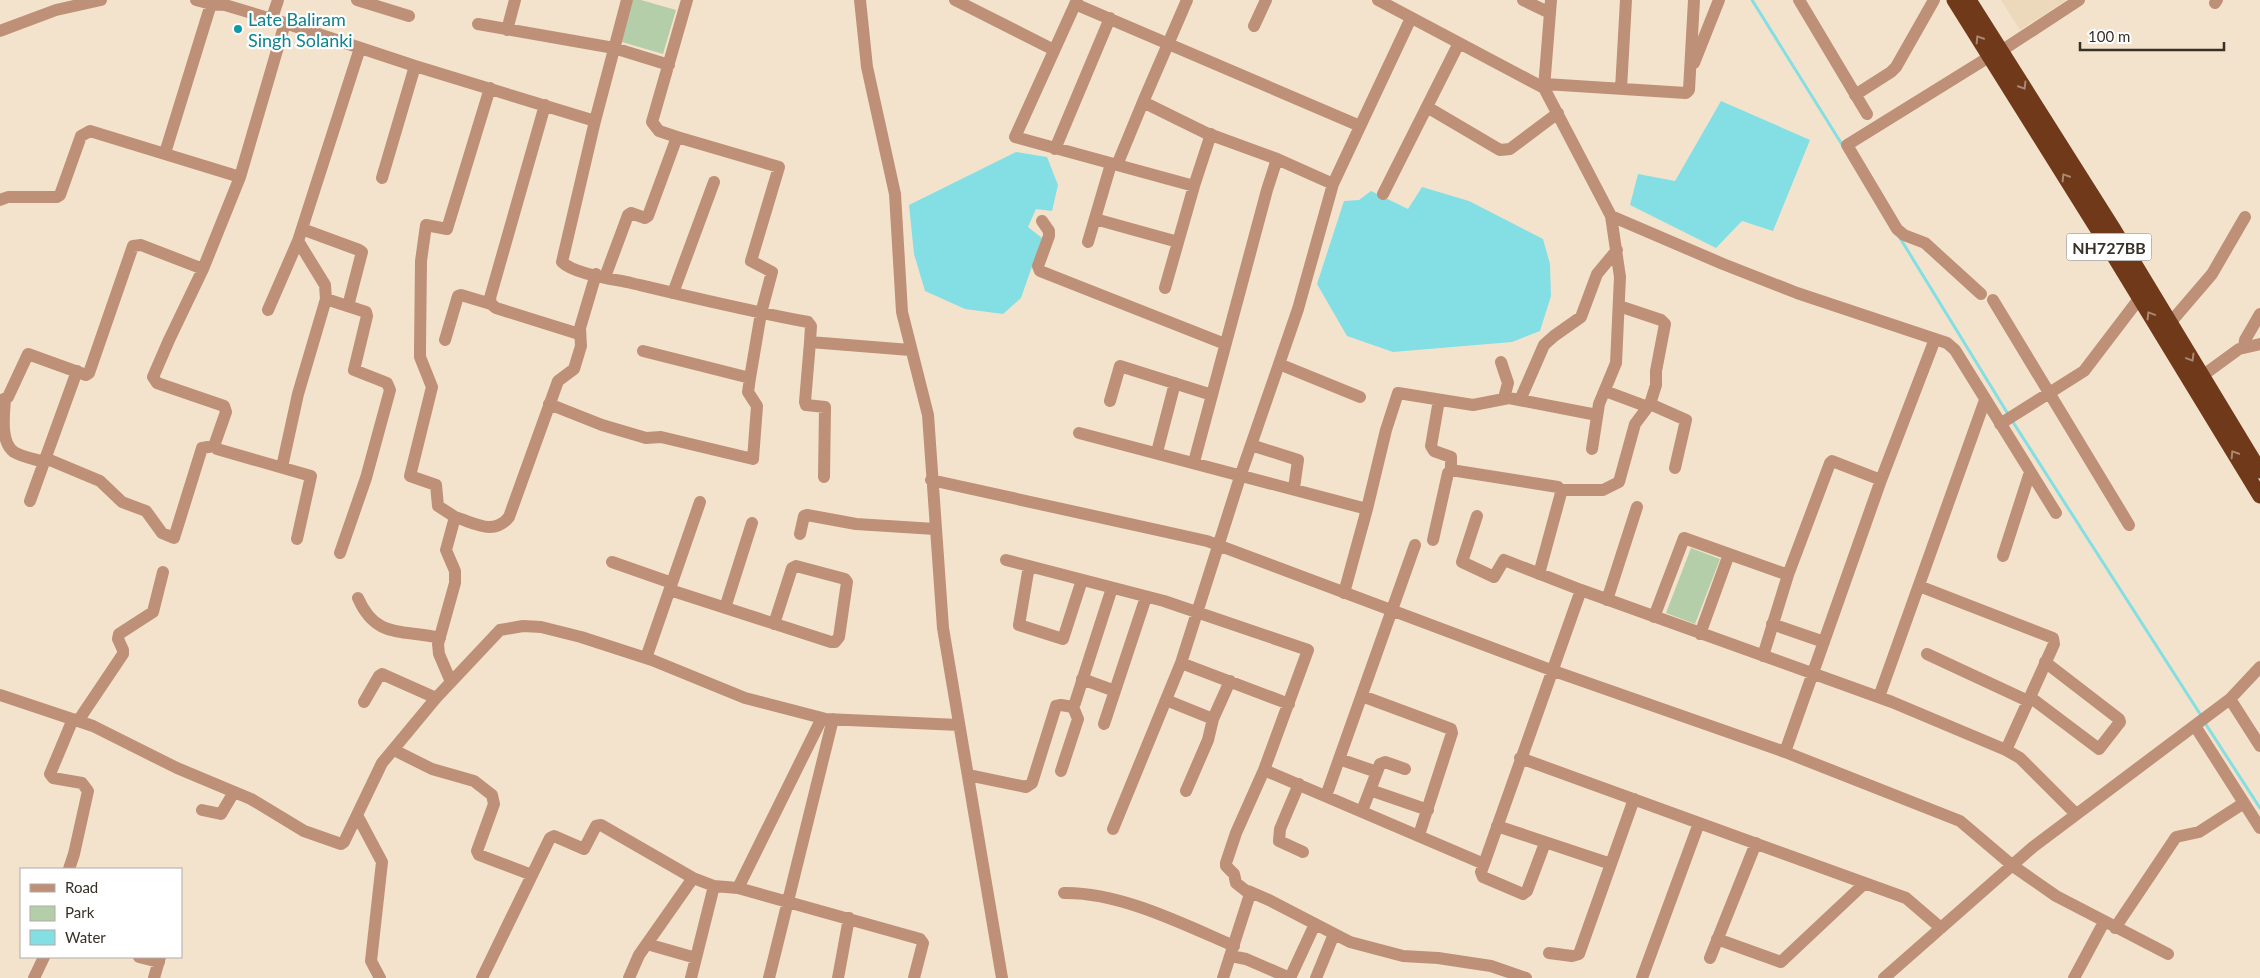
<svg xmlns="http://www.w3.org/2000/svg" width="2260" height="978" viewBox="0 0 2260 978" font-family="Lato,sans-serif">
	<rect width="100%" height="100%" fill="#f4e3cc"/>
	<path fill="#ecd8ba" d="M2001,0H2067L2020,30Z"/>
	<path fill="#b4ceaa" d="M633,0H641L676,10L663,54L622,42Z
		M1691,548L1720,559L1695,624L1666,613Z"/>
	<path fill="#83dfe3" d="M1721,101L1810,140L1773,231L1742,221L1716,248L1630,205L1638,174L1675,181Z
		M1016,152L1047,157L1058,185L1052,211L1036,209L1028,227L1042,238L1021,298L1003,314L965,309L925,291L914,254L909,205Z
		M1422,187L1469,201L1543,239L1550,264L1551,296L1540,331L1512,342L1393,352L1347,336L1317,284L1344,201L1359,200L1371,191L1408,209Z"/>
	<g fill="none" stroke-linecap="round" stroke-linejoin="round">
		<path stroke="#83dfe3" stroke-width="3" d="M1752,0L1843,146
			M1900,238L2008,414
			M2011,419L2202,717
			M2205,723L2260,808"/>
		<path stroke="#bf9078" stroke-width="12" d="M196,0L211,4L225,5L285,23
			M357,0L409,16
			M627,0L595,121L562,262C574,274 613,279 631,283C690,297 748,311 808,322L811,326L810,342L910,350
			M860,0L867,67L895,194L902,312L928,415L943,628L1002,978
			M955,0L1054,50
			M1077,0L1015,137L1194,186L1211,134
			M1187,0L1143,102L1206,133L1277,159L1333,184
			M1378,0L1544,88
			M1523,0L1550,13
			M1551,0L1544,88L1611,216L1620,277L1616,363L1599,404L1592,449
			M1799,0L1867,114
			M2215,3L2217,0
			M1075,4L1360,126
			M272,18L278,0
			M478,24L614,48L669,65
			M1254,26L1266,0
			M507,30L515,0
			M0,31L56,10L101,0
			M2001,51L2079,0
			M1694,63L1719,0
			M1545,84L1686,93L1689,90L1694,0
			M1621,89L1626,0
			M1855,95L1891,72L1896,67L1934,0
			M545,105L490,298L491,304L496,308L579,334
			M1427,107L1500,150L1510,149L1558,113
			M1055,149L1110,18
			M165,153L211,4
			M1117,165L1143,102
			M382,178L415,66
			M1383,194L1459,43
			M0,200L8,197H57L60,195L81,136L90,131L240,177
			M1611,216L1723,264L1797,293L1947,343L1955,350L2056,513
			M1095,219L1178,242
			M1042,221L1049,231V236L1038,266L1040,271L1225,344
			M302,229L359,250L362,252L348,306
			M1088,242L1111,164
			M605,277L628,215L631,213L645,218L648,216L677,137
			M1165,288L1194,186
			M673,293L714,182
			M1981,294L1925,243L1904,235L1897,229L1847,145L1989,57
			M326,299L366,312L367,316L354,370L387,383L390,390L366,478L340,553
			M1993,300L2129,525
			M268,310L298,241
			M2170,323L2212,274L2245,217
			M445,340L458,296L461,295L491,304
			M810,342L805,402L806,405L825,407L824,477
			M2244,347L2245,340L2260,314
			M643,351L750,378L761,313L772,272L751,261L779,167L677,137L659,131L652,122L687,0
			M1501,362L1508,383L1504,398
			M1279,364L1360,397
			M2202,376L2239,349L2260,344
			M1605,391L1648,407
			M5,399C4,415 0,442 14,452C22,457 34,459 44,462
			M1439,400L1431,446L1434,451L1451,457V470
			M1520,400L1544,345L1554,336L1581,317L1597,274L1617,250
			M0,401L8,397L28,354L86,375L89,373L133,246L141,245L203,269
			M1110,401L1120,366L1212,395
			M549,404L602,425L646,438L661,437L753,459L757,406L748,392L750,378
			M1650,404L1686,420L1675,468
			M2000,424L2084,371L2145,291
			M1079,433L1367,509L1386,430L1398,393L1473,405L1509,398L1597,415
			M1251,445L1298,460L1294,488
			M1157,452L1175,383
			M45,458L100,481L122,502L146,511L162,533L174,538L202,448L214,446
			M1194,462L1267,190L1277,159
			M282,467L298,394L326,299L325,285L298,241L360,48
			M931,480L1207,541L1551,670L1785,752L1960,821L2013,866L2056,896L2168,954
			M1561,490H1603L1619,482L1635,424L1650,404L1656,385V371L1665,324L1661,320L1619,306
			M30,501L77,371
			M1477,516L1462,562L1494,577L1504,560L1581,590L1892,702L2006,750L2020,758L2076,814
			M455,517C475,523 494,536 509,517L558,381L574,369L581,346L580,328L596,274
			M800,534L804,516L807,515L856,524L935,529
			M297,539L311,476L217,449L214,446L226,412L224,406L157,383L153,377L169,340L203,269L240,177L285,23L415,66L595,121
			M1433,540L1448,473L1451,470L1558,487L1561,493L1539,574
			M2003,556L2030,472
			M1006,560L1164,601L1308,650L1264,770L1236,833L1226,863V866L1234,874L1236,883L1250,894L1223,978
			M612,562L672,583
			M1029,566L1019,625L1063,639L1082,580
			M1919,586L2053,638L2054,644L2006,750
			M670,590L831,642H835L839,637L847,582L845,579L796,566L792,568L774,624
			M1344,593L1367,509
			M358,598C376,640 404,629 440,638
			M1607,600L1637,507
			M725,608L752,523
			M1654,617L1684,538L1788,575
			M1772,624L1824,642
			M1700,634L1729,554
			M1927,654L2028,701
			M1763,656L1788,575L1830,463L1832,461L1881,480
			M646,658L700,502
			M1181,663L1289,704
			M1082,679L1115,691
			M451,682L439,654L438,644L455,583V571L446,550L455,517L438,506L436,485L410,476L432,387L420,357V348L421,261L426,225L447,229L490,88
			M0,695L93,726L177,768L251,799L304,831L341,844L344,842L382,763L436,698L500,630L523,626L541,627L581,637L652,660L745,698L826,719L959,725
			M1362,696L1451,729L1452,733L1419,835
			M1879,697L1985,400
			M2030,697L2099,749L2120,722L2119,719L2045,662
			M2230,699L2260,746
			M1166,700L1213,719L1230,681
			M364,702L379,676L382,674L436,698
			M78,721L123,654V650L118,639L119,634L153,612L163,572
			M1104,724L1146,597
			M2195,726L2260,828
			M394,750L432,769L474,781L492,795L494,804L477,851L479,855L532,875
			M1785,752L1881,480L1935,339
			M1520,758L1906,898L1941,928
			M1339,759L1377,772
			M1264,770L1484,864L1481,872L1483,877L1523,894L1527,891L1545,843
			M1061,771L1078,719L1073,707
			M968,775L1026,787L1032,783L1056,706L1061,705L1073,707L1075,703L1112,588
			M1299,784L1280,829L1279,841L1303,852
			M1370,790L1428,810
			M1186,791L1208,740L1213,719
			M1326,796L1415,545
			M202,810L221,814L234,792
			M1362,811L1380,764L1385,762L1405,769
			M357,815L382,862L371,961L380,978
			M1497,826L1611,864
			M1113,829L1181,663L1241,474L1298,309L1333,184L1411,18
			M1484,864L1581,590
			M69,869L74,854L88,791L82,783L53,778L50,774L73,719
			M738,888L920,939L923,943L914,978
			M1248,891L1269,900L1350,942L1403,956L1438,958L1491,966L1526,978
			M1064,893C1120,892 1183,924 1234,946
			M2115,928L2176,837L2199,832L2244,803
			M1717,939L1781,962L1865,883
			M647,944L696,958
			M1549,953L1572,956L1579,954L1634,799
			M1231,956L1246,959L1290,978
			M139,957L159,962
			M1710,958L1756,843
			M34,978L44,957
			M154,978L160,957
			M482,978L550,838L554,836L584,849L596,826L601,825L693,878L714,886
			M629,978L639,955L693,878
			M691,978L714,886L738,888L822,718
			M769,978L833,719
			M838,978L849,918
			M1290,978L1315,924
			M1316,978L1334,934
			M1642,978L1699,823
			M1884,978L2033,847L2230,699L2260,667
			M2074,978L2104,922"/>
		<path stroke="#70391a" stroke-width="15" d="M1954,0L2101,235L2260,496
			M1969,0L2113,228L2260,471"/>
	</g>
	<defs><path id="oneway-chevron" d="M-2-3.5L2.5 0L-2 3.5" fill="none" stroke-width="1.6" stroke-linecap="round" stroke-linejoin="round" transform="scale(1.25)"/></defs>
	<g stroke="#a98876">
		<use href="#oneway-chevron" transform="translate(1979 39) rotate(-122)"/>
		<use href="#oneway-chevron" transform="translate(2023 86) rotate(58)"/>
		<use href="#oneway-chevron" transform="translate(2065 177) rotate(-122)"/>
		<use href="#oneway-chevron" transform="translate(2150 315) rotate(-121)"/>
		<use href="#oneway-chevron" transform="translate(2191 358) rotate(59)"/>
		<use href="#oneway-chevron" transform="translate(2234 454) rotate(-122)"/>
	</g>
	<circle fill="#0f9aa8" stroke="#fff" stroke-width="2" cx="238" cy="29" r="5"/>
	<g text-anchor="middle" dominant-baseline="central" stroke-width="4.5" stroke-linejoin="round" paint-order="stroke">
		<rect fill="#fff" stroke="#736e68" stroke-width="1" x="2066.5" y="233.5" width="85" height="27" rx="4"/>
		<g font-size="16" font-weight="bold" fill="#373027">
			<text x="2109" y="247">NH727BB</text>
		</g>
		<g font-size="18" fill="#0d838f" stroke="#fff" text-anchor="start">
			<text x="248" y="19">Late Baliram<tspan x="248" dy="21">Singh Solanki</tspan></text>
		</g>
	</g>
	<rect x="20" y="868" width="162" height="90" fill="#ffffff" stroke="#afaca9"/>
	<rect x="30" y="884" width="25" height="8" fill="#bf9078" stroke="#afaca9"/>
	<text x="65" y="893" font-size="15" fill="#373027">Road</text>
	<rect x="30" y="906" width="25" height="15" fill="#b4ceaa" stroke="#afaca9"/>
	<text x="65" y="918" font-size="15" fill="#373027">Park</text>
	<rect x="30" y="930" width="25" height="15" fill="#83dfe3" stroke="#afaca9"/>
	<text x="65" y="943" font-size="15" fill="#373027">Water</text>
	<path d="M2080 42v8h144v-8" fill="none" stroke="#373027" stroke-width="2.5"/>
	<text x="2088" y="42" font-size="15" fill="#373027" stroke="#ffffff" stroke-width="4" paint-order="stroke">100 m</text>
</svg>
